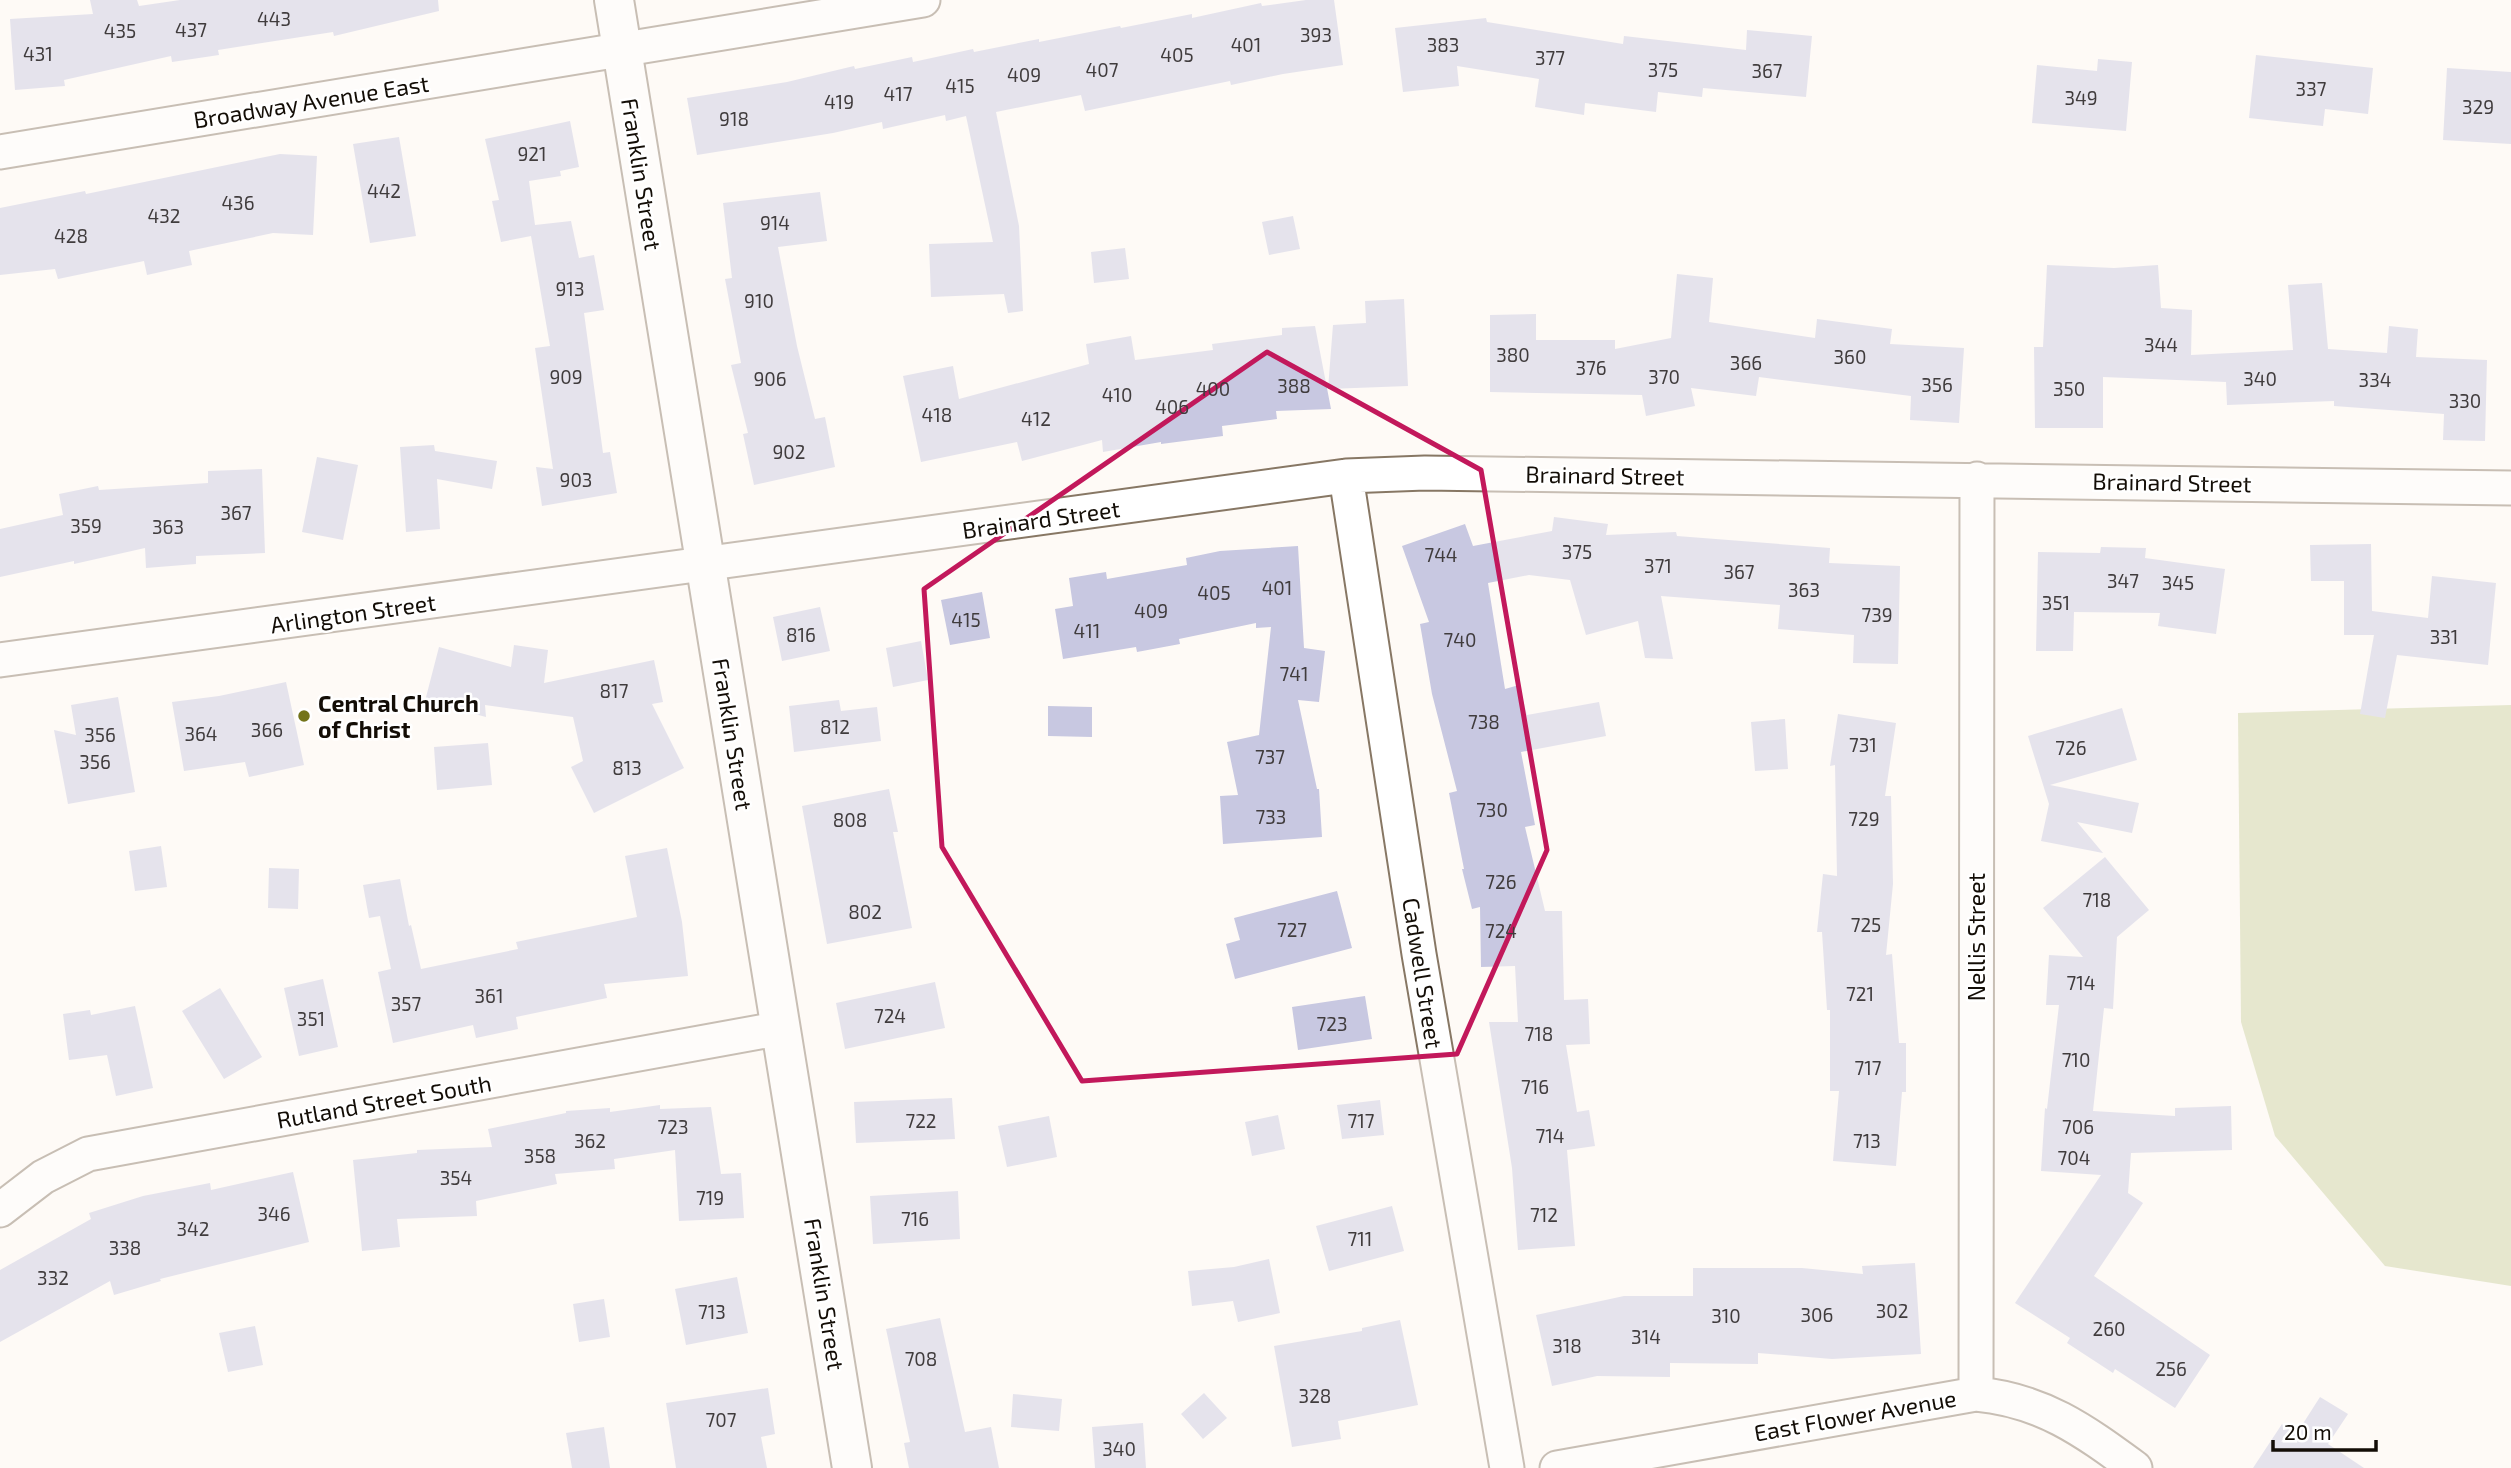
<svg xmlns="http://www.w3.org/2000/svg" width="2511" height="1468" viewBox="0 0 2511 1468" font-family="'Exo 2',sans-serif">
	<rect width="100%" height="100%" fill="#fefaf6"/>
	<path fill="#cad19e" d="M2511,705V1286L2385,1266L2275,1136L2241,1022L2238,713Z"/>
	<path fill="#c8c8e1" d="M90,0H137L139,6L180,0H438L439,11L334,36L333,32L218,50L219,55L172,62L171,56L64,80L65,86L15,90L10,19L93,14Z
		M1306,0H1334L1343,65L1283,74L1231,85L1230,81L1085,111L1081,95L996,112L1019,226L1023,311L1008,313L1004,294L931,297L929,244L993,242L966,116L946,121L945,115L883,129L882,122L833,133L697,155L687,98L787,82L854,66L855,69L912,57L913,62L973,49L974,52L1039,39V42L1120,26L1121,28L1192,14V18L1261,3L1262,6Z
		M1486,18L1487,22L1623,44L1624,36L1746,50L1747,30L1812,36L1806,97L1703,88L1702,97L1658,92L1656,112L1585,103L1584,115L1535,107L1539,79L1457,66L1459,86L1403,92L1395,28Z
		M2256,55L2373,68L2368,114L2325,109L2323,126L2249,118Z
		M2098,59L2132,62L2126,131L2032,123L2037,65L2097,71Z
		M2447,68L2511,72V144L2443,140Z
		M570,121L579,167L560,171L561,176L529,181L535,225L571,221L579,258L594,255L604,310L584,313L603,453L610,452L617,493L542,506L536,467L553,469L535,348L550,346L531,236L501,242L492,201L499,200L485,139Z
		M399,137L416,236L370,243L353,144Z
		M280,154L317,156L313,235L273,233L189,251L192,265L147,275L144,261L58,279L55,269L0,275V208L85,191L86,194Z
		M820,192L827,241L778,247L797,346L815,419L825,417L835,467L754,485L743,434L748,433L731,365L741,363L725,279L732,278L723,203Z
		M1293,216L1300,249L1269,255L1262,222Z
		M1125,248L1129,279L1094,283L1091,252Z
		M2047,265L2114,268L2158,265L2161,308L2192,310L2191,355L2293,350L2288,285L2322,283L2328,349L2387,353L2389,326L2418,329L2416,357L2487,360L2485,441L2443,440L2444,414L2334,406V401L2227,405L2226,382L2103,377V428H2035L2034,347H2043Z
		M1677,274L1713,278L1709,322L1815,338L1817,319L1892,329L1890,344L1964,348L1959,423L1910,420L1911,396L1759,377L1756,396L1691,388L1695,406L1646,416L1642,395L1490,392V315L1536,314V340H1615V349L1671,338Z
		M1404,299L1408,386L1328,389L1333,325L1366,323L1365,301Z
		M1315,326L1331,409L1276,411L1277,419L1222,426L1223,436L1161,444V442L1103,452L1102,440L1022,461L1017,442L921,462L903,376L953,366L959,399L1089,364L1086,344L1131,336L1135,360L1213,350L1212,344L1282,335V328Z
		M434,445L435,451L497,461L492,489L437,479L440,529L406,532L400,447Z
		M317,457L358,465L343,540L302,532Z
		M262,469L265,553L196,556V564L146,568L145,548L74,564V561L0,577V529L63,515L59,494L98,486L99,490L208,483V471Z
		M1554,517L1608,524L1606,535L1676,532L1677,536L1830,548L1829,563L1900,566L1898,664L1853,663L1854,635L1778,629L1780,605L1661,596L1673,659L1645,658L1638,621L1586,635L1570,580L1529,575L1488,583L1505,689L1519,685L1527,715L1599,702L1606,736L1521,752L1535,825L1525,827L1545,911H1562L1564,1000L1588,999L1590,1044L1566,1045L1577,1112L1589,1110L1595,1146L1567,1150L1575,1246L1518,1250L1512,1168L1489,1022H1518L1515,966L1481,967L1480,907L1472,909L1462,869H1464L1449,793L1457,791L1432,694L1420,624L1429,622L1402,546L1465,524L1473,546L1552,531Z
		M2371,544L2372,611L2428,618L2432,576L2496,583L2488,665L2397,655L2385,718L2360,714L2374,635H2344V581H2311L2310,545Z
		M1298,546L1304,648L1325,651L1319,702L1298,700L1317,789H1319L1322,837L1223,844L1220,796L1238,795L1227,742L1259,735L1271,627L1256,628V623L1179,639L1180,644L1137,652L1136,647L1063,659L1055,609L1073,606L1069,578L1106,572L1107,579L1187,565L1186,558L1220,551Z
		M2101,547L2146,548L2145,558L2225,569L2216,634L2158,626L2160,613L2074,612L2073,651H2036L2038,552L2100,553Z
		M982,592L990,638L950,645L941,600Z
		M820,607L830,651L782,661L773,617Z
		M921,641L928,680L893,687L886,648Z
		M514,645L548,650L544,683L654,660L663,702L652,704L684,768L594,813L571,767L583,761L573,717L485,705L486,717L425,701L439,647L511,667Z
		M286,682L304,765L249,777L245,762L184,771L172,702L219,696Z
		M118,697L135,792L68,804L54,730L76,735L71,705Z
		M839,700L841,711L877,707L881,741L794,752L789,706Z
		M1048,706L1092,707V737L1048,736Z
		M2122,708L2137,760L2050,785L2139,803L2132,833L2077,822L2103,853L2041,841L2049,804L2028,736Z
		M1838,714L1896,723L1885,796H1891L1893,884L1886,955L1892,954L1899,1043H1906V1092H1902L1896,1166L1833,1161L1839,1091H1830V1010H1827L1822,932H1817L1823,874L1837,876L1835,765L1830,766Z
		M1785,719L1788,769L1755,771L1751,722Z
		M488,743L492,785L437,790L434,747Z
		M889,789L898,832H893L912,928L827,944L802,806Z
		M161,846L167,887L135,891L129,851Z
		M667,848L682,922L688,976L604,984L607,998L516,1017L518,1029L476,1038L473,1025L393,1043L378,972L391,969L380,916L369,918L363,885L400,879L409,926L411,925L421,969L518,949L516,942L637,917L625,856Z
		M2105,857L2149,910L2117,937L2113,1009L2104,1008L2093,1111L2175,1116V1108L2231,1106L2232,1150L2131,1153L2128,1193L2143,1203L2094,1276L2210,1355L2175,1408L2115,1369L2113,1373L2067,1343L2070,1338L2015,1303L2101,1175L2041,1171L2045,1108L2047,1109L2059,1005H2046L2049,955L2083,957L2043,908Z
		M269,868L299,869L298,909L268,908Z
		M1337,891L1352,948L1235,979L1226,944L1240,940L1234,918Z
		M323,979L338,1047L299,1056L284,988Z
		M935,982L945,1028L845,1049L836,1003Z
		M220,988L262,1057L224,1079L182,1011Z
		M1365,996L1372,1039L1298,1050L1292,1007Z
		M135,1006L153,1088L116,1096L107,1055L69,1060L63,1014L90,1010L91,1015Z
		M952,1098L955,1139L856,1143L854,1102Z
		M1380,1100L1384,1135L1342,1139L1337,1105Z
		M660,1105V1109L711,1107L721,1174L741,1173L744,1218L679,1221L675,1150L614,1159L615,1169L555,1174L557,1184L476,1201L477,1216L397,1219L400,1247L362,1251L353,1160L417,1153V1150L492,1147L488,1129L566,1113V1111L610,1108V1112Z
		M1278,1115L1285,1149L1252,1156L1245,1122Z
		M1049,1116L1057,1157L1007,1167L998,1126Z
		M293,1172L309,1242L160,1279L161,1281L114,1295L110,1281L0,1342V1270L91,1219L89,1213L143,1196L210,1183L211,1190Z
		M958,1191L960,1239L873,1244L870,1196Z
		M1392,1206L1404,1251L1329,1271L1316,1226Z
		M1269,1259L1280,1313L1238,1322L1233,1301L1192,1306L1188,1271L1234,1267Z
		M1915,1263L1921,1354L1832,1359L1758,1353V1364L1670,1363V1377L1597,1376L1552,1386L1536,1315L1624,1296H1693V1268H1802L1863,1274L1862,1266Z
		M737,1277L748,1333L686,1345L675,1289Z
		M604,1299L610,1337L579,1342L573,1304Z
		M940,1318L965,1432L991,1427L999,1468H909L904,1443L910,1442L886,1329Z
		M1400,1320L1418,1405L1338,1421L1341,1439L1292,1447L1274,1346L1362,1331V1328Z
		M255,1326L263,1365L228,1372L219,1333Z
		M768,1388L775,1434L761,1437L767,1468H676L666,1403Z
		M1204,1393L1227,1418L1203,1439L1181,1414Z
		M1013,1394L1062,1399L1059,1431L1011,1427Z
		M2320,1397L2348,1414L2328,1444L2364,1468H2253L2282,1424L2297,1433Z
		M1143,1423L1146,1468H1095L1092,1427Z
		M604,1427L610,1468H572L566,1433Z"/>
	<g fill="none" stroke-linecap="round" stroke-linejoin="round">
		<defs>
			<path id="minor" d="M0,152L923,0
				M1346,476L1419,954L1507,1468
				M0,660L1346,476L1425,473L2511,488
				M0,1210L43,1177L88,1154L782,1028
				M1976,1394L1977,479
				M1557,1468L1976,1394C2042,1400 2083,1430 2135,1468"/>
			<path id="tertiary" d="M614,0L852,1468"/>
		</defs>
		<use href="#minor" stroke="#877764" stroke-width="37"/>
		<use href="#tertiary" stroke="#877764" stroke-width="42"/>
		<use href="#minor" stroke="#fff" stroke-width="33"/>
		<use href="#tertiary" stroke="#fff" stroke-width="38"/>
	</g>
	<path d="M0 0H2511V1468H0ZM1267,352L1481,470L1547,850L1457,1054L1082,1081L942,847L924,589Z" fill="#fefaf6" fill-opacity=".55" fill-rule="evenodd"/>
	<path fill="none" stroke="#c2185b" stroke-width="5" stroke-linejoin="round" d="M1267,352L1481,470L1547,850L1457,1054L1082,1081L942,847L924,589Z"/>
	<circle fill="#737319" stroke="#fff" stroke-width="2.5" cx="304" cy="716" r="7"/>
	<g text-anchor="middle" dominant-baseline="central" stroke-width="5" stroke-linejoin="round" paint-order="stroke">
		<g font-size="19" fill="#403c3d">
			<text x="274" y="18">443</text>
			<text x="191" y="29">437</text>
			<text x="120" y="30">435</text>
			<text x="1316" y="34">393</text>
			<text x="1246" y="44">401</text>
			<text x="1443" y="44">383</text>
			<text x="38" y="53">431</text>
			<text x="1177" y="54">405</text>
			<text x="1550" y="57">377</text>
			<text x="1102" y="69">407</text>
			<text x="1663" y="69">375</text>
			<text x="1767" y="70">367</text>
			<text x="1024" y="74">409</text>
			<text x="960" y="85">415</text>
			<text x="2311" y="88">337</text>
			<text x="898" y="93">417</text>
			<text x="2081" y="97">349</text>
			<text x="839" y="101">419</text>
			<text x="2478" y="106">329</text>
			<text x="734" y="118">918</text>
			<text x="532" y="153">921</text>
			<text x="384" y="190">442</text>
			<text x="238" y="202">436</text>
			<text x="164" y="215">432</text>
			<text x="775" y="222">914</text>
			<text x="71" y="235">428</text>
			<text x="570" y="288">913</text>
			<text x="759" y="300">910</text>
			<text x="2161" y="344">344</text>
			<text x="1513" y="354">380</text>
			<text x="1850" y="356">360</text>
			<text x="1746" y="362">366</text>
			<text x="1591" y="367">376</text>
			<text x="566" y="376">909</text>
			<text x="1664" y="376">370</text>
			<text x="770" y="378">906</text>
			<text x="2260" y="378">340</text>
			<text x="2375" y="379">334</text>
			<text x="1937" y="384">356</text>
			<text x="1294" y="385">388</text>
			<text x="1213" y="388">400</text>
			<text x="2069" y="388">350</text>
			<text x="1117" y="394">410</text>
			<text x="2465" y="400">330</text>
			<text x="1172" y="406">406</text>
			<text x="937" y="414">418</text>
			<text x="1036" y="418">412</text>
			<text x="789" y="451">902</text>
			<text x="576" y="479">903</text>
			<text x="236" y="512">367</text>
			<text x="86" y="525">359</text>
			<text x="168" y="526">363</text>
			<text x="1577" y="551">375</text>
			<text x="1441" y="554">744</text>
			<text x="1658" y="565">371</text>
			<text x="1739" y="571">367</text>
			<text x="2123" y="580">347</text>
			<text x="2178" y="582">345</text>
			<text x="1277" y="587">401</text>
			<text x="1804" y="589">363</text>
			<text x="1214" y="592">405</text>
			<text x="2056" y="602">351</text>
			<text x="1151" y="610">409</text>
			<text x="1877" y="614">739</text>
			<text x="966" y="619">415</text>
			<text x="1087" y="630">411</text>
			<text x="801" y="634">816</text>
			<text x="2444" y="636">331</text>
			<text x="1460" y="639">740</text>
			<text x="1294" y="673">741</text>
			<text x="614" y="690">817</text>
			<text x="1484" y="721">738</text>
			<text x="835" y="726">812</text>
			<text x="267" y="729">366</text>
			<text x="201" y="733">364</text>
			<text x="100" y="734">356</text>
			<text x="1863" y="744">731</text>
			<text x="2071" y="747">726</text>
			<text x="1270" y="756">737</text>
			<text x="95" y="761">356</text>
			<text x="627" y="767">813</text>
			<text x="1492" y="809">730</text>
			<text x="1271" y="816">733</text>
			<text x="1864" y="818">729</text>
			<text x="850" y="819">808</text>
			<text x="1501" y="881">726</text>
			<text x="2097" y="899">718</text>
			<text x="865" y="911">802</text>
			<text x="1866" y="924">725</text>
			<text x="1292" y="929">727</text>
			<text x="1501" y="930">724</text>
			<text x="2081" y="982">714</text>
			<text x="1860" y="993">721</text>
			<text x="489" y="995">361</text>
			<text x="406" y="1003">357</text>
			<text x="890" y="1015">724</text>
			<text x="311" y="1018">351</text>
			<text x="1332" y="1023">723</text>
			<text x="1539" y="1033">718</text>
			<text x="2076" y="1059">710</text>
			<text x="1868" y="1067">717</text>
			<text x="1535" y="1086">716</text>
			<text x="921" y="1120">722</text>
			<text x="1361" y="1120">717</text>
			<text x="673" y="1126">723</text>
			<text x="2078" y="1126">706</text>
			<text x="1550" y="1135">714</text>
			<text x="590" y="1140">362</text>
			<text x="1867" y="1140">713</text>
			<text x="540" y="1155">358</text>
			<text x="2074" y="1157">704</text>
			<text x="456" y="1177">354</text>
			<text x="710" y="1197">719</text>
			<text x="274" y="1213">346</text>
			<text x="1544" y="1214">712</text>
			<text x="915" y="1218">716</text>
			<text x="193" y="1228">342</text>
			<text x="1360" y="1238">711</text>
			<text x="125" y="1247">338</text>
			<text x="53" y="1277">332</text>
			<text x="1892" y="1310">302</text>
			<text x="712" y="1311">713</text>
			<text x="1817" y="1314">306</text>
			<text x="1726" y="1315">310</text>
			<text x="2109" y="1328">260</text>
			<text x="1646" y="1336">314</text>
			<text x="1567" y="1345">318</text>
			<text x="921" y="1358">708</text>
			<text x="2171" y="1368">256</text>
			<text x="1315" y="1395">328</text>
			<text x="721" y="1419">707</text>
			<text x="1119" y="1448">340</text>
		</g>
		<g font-size="23" fill="#130d06" stroke="#fff">
			<text transform="translate(311 101) rotate(-9)">Broadway Avenue East</text>
			<text transform="translate(642 174) rotate(81)">Franklin Street</text>
			<text transform="translate(1605 475) rotate(1)">Brainard Street</text>
			<text transform="translate(2172 482) rotate(1)">Brainard Street</text>
			<text transform="translate(1041 519) rotate(-8)">Brainard Street</text>
			<text transform="translate(353 613) rotate(-8)">Arlington Street</text>
			<text transform="translate(733 734) rotate(81)">Franklin Street</text>
			<text transform="translate(1976 937) rotate(-90)">Nellis Street</text>
			<text transform="translate(1423 973) rotate(81)">Cadwell Street</text>
			<text transform="translate(384 1101) rotate(-10)">Rutland Street South</text>
			<text transform="translate(825 1294) rotate(81)">Franklin Street</text>
			<text transform="translate(1855 1415) rotate(-10)">East Flower Avenue</text>
		</g>
		<g font-size="23" font-weight="bold" fill="#130d06" stroke="#fff" text-anchor="start">
			<text x="318" y="703">Central Church<tspan x="318" dy="26">of Christ</tspan></text>
		</g>
	</g>
	<path d="M2273 1440v10h103v-10" fill="none" stroke="#130d06" stroke-width="3.5"/>
	<text x="2284" y="1440" font-size="21" fill="#130d06" stroke="#ffffff" stroke-width="5" paint-order="stroke">20 m</text>
</svg>
